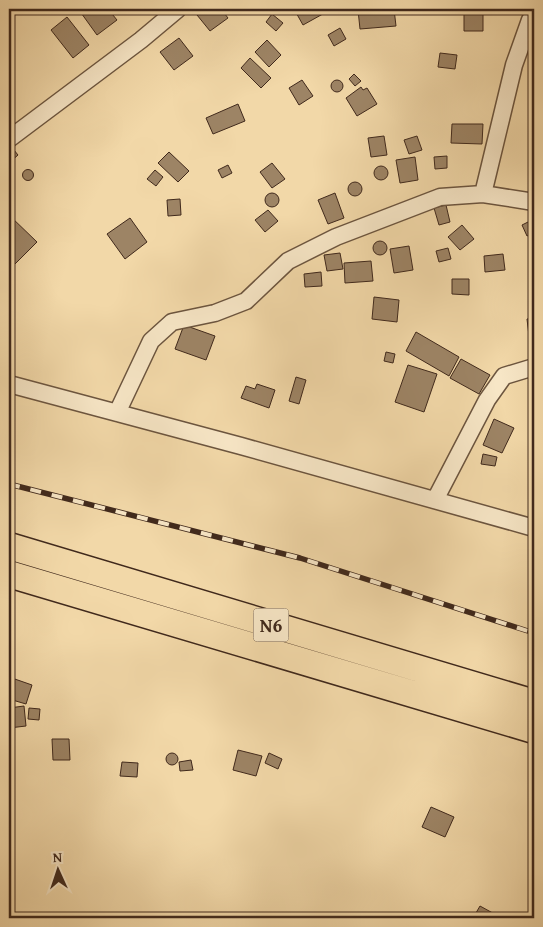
<svg xmlns="http://www.w3.org/2000/svg" width="543" height="927" viewBox="0 0 543 927" font-family="'Gentium Book Plus',serif">
	<rect width="100%" height="100%" fill="#f2d8a8"/>
	<filter id="stains"><feTurbulence type="fractalNoise" baseFrequency=".004" numOctaves="4"/><feColorMatrix values="0 0 0 0 .2 0 0 0 0 .09 0 0 0 0 .02 0 0 0 .5 -.17"/></filter>
	<radialGradient id="worn" r=".72"><stop offset=".6" stop-color="#630" stop-opacity="0"/><stop offset="1" stop-color="#630" stop-opacity=".3"/></radialGradient>
	<path fill="#9d8465" stroke="#40291c" d="M81,9H108L117,20L97,35L79,10Z
		M205,9H221L228,18L210,31L197,15Z
		M294,9H330V10L303,25Z
		M367,9H394L396,26L360,29L358,10Z
		M464,10H483V31H464Z
		M272,14L283,23L276,31L266,22Z
		M67,17L89,45L73,58L51,30Z
		M340,28L346,39L334,46L328,35Z
		M179,38L193,56L174,70L160,52Z
		M267,40L281,55L269,67L255,52Z
		M440,53L457,55L455,69L438,67Z
		M250,58L271,78L261,88L241,68Z
		M354,74L361,81L355,86L349,79Z
		M331 86a6 6 0 1 1 12 0a6 6 0 1 1-12 0Z
		M302,80L313,96L299,105L289,88Z
		M361,87L363,90L367,88L377,104L357,116L346,98Z
		M238,104L245,121L213,134L206,118Z
		M452,124H483L482,144L451,143Z
		M384,136L387,155L371,157L368,138Z
		M417,136L422,150L409,154L404,140Z
		M9,144L18,155L9,163Z
		M169,152L189,171L178,182L158,163Z
		M447,156V168L435,169L434,157Z
		M415,157L418,180L400,183L396,160Z
		M272,163L285,179L272,188L260,172Z
		M228,165L232,173L222,178L218,170Z
		M374 173a7 7 0 1 1 14 0a7 7 0 1 1-14 0Z
		M22.5 175a5.5 5.5 0 1 1 11 0a5.5 5.5 0 1 1-11 0Z
		M155,170L163,177L156,186L147,179Z
		M348 189a7 7 0 1 1 14 0a7 7 0 1 1-14 0Z
		M265 200a7 7 0 1 1 14 0a7 7 0 1 1-14 0Z
		M335,193L344,218L328,224L318,200Z
		M180,199L181,215L168,216L167,200Z
		M446,205L450,222L439,225L434,208Z
		M268,210L278,221L265,232L255,220Z
		M9,215L37,242L9,270Z
		M130,218L147,242L125,259L107,234Z
		M534,219V233L527,236L522,225Z
		M462,225L474,239L460,250L448,237Z
		M373 248a7 7 0 1 1 14 0a7 7 0 1 1-14 0Z
		M409,246L413,270L394,273L390,249Z
		M448,248L451,259L439,262L436,251Z
		M340,253L343,269L327,271L324,255Z
		M503,254L505,270L485,272L484,256Z
		M371,261L373,281L345,283L344,263Z
		M321,272L322,286L305,287L304,274Z
		M452,279H469V295L452,294Z
		M374,297L399,300L397,322L372,319Z
		M534,318V335L529,336L527,319Z
		M184,325L215,336L206,360L175,349Z
		M416,332L459,357L449,376L406,351Z
		M386,352L395,354L393,363L384,361Z
		M461,359L490,375L479,394L450,378Z
		M408,365L437,374L424,412L395,402Z
		M296,377L306,380L299,404L289,401Z
		M257,384L275,390L269,408L241,398L246,386L255,389Z
		M494,419L514,428L502,453L483,445Z
		M483,454L497,457L495,466L481,464Z
		M9,677L32,685L26,704L9,699Z
		M24,706L26,726L9,728V708Z
		M29,708L40,709L39,720L28,719Z
		M52,739H69L70,760H53Z
		M238,750L262,756L256,776L233,770Z
		M269,753L282,759L278,769L265,763Z
		M166 759a6 6 0 1 1 12 0a6 6 0 1 1-12 0Z
		M191,760L193,770L180,771L179,762Z
		M122,762L138,763L137,777L120,776Z
		M431,807L454,817L445,837L422,827Z
		M480,906L500,917V918H473Z"/>
	<g fill="none" stroke-linecap="round" stroke-linejoin="round">
		<defs>
			<path id="minor" d="M9,139L141,40L178,9
				M483,194L514,65L530,20L534,16
				M9,384L241,446L534,528
				M117,413L151,341L172,322L215,313L246,301L288,261L336,237L440,197L483,194L534,202
				M435,500L487,400L504,376L534,367"/>
			<path id="trunk" d="M9,546L534,703
				M9,574L534,730"/>
		</defs>
		<use href="#minor" stroke="#6c553f" stroke-width="19"/>
		<use href="#trunk" stroke="#40291c" stroke-width="29"/>
		<use href="#minor" stroke="#f7e6c6" stroke-width="16"/>
		<use href="#trunk" stroke="#f2d8a8" stroke-width="26"/>
		<defs>
			<path id="rail" d="M9,484L300,558L534,633"/>
		</defs>
		<use href="#rail" stroke="#40291c" stroke-width="5.5"/>
		<use href="#rail" stroke="#f7e6c6" stroke-width="4" stroke-dasharray="11" stroke-linecap="butt"/>
	</g>
	<g text-anchor="middle" dominant-baseline="central" stroke-width="4" stroke-linejoin="round" paint-order="stroke">
		<rect fill="#f7e6c6" stroke="#77624f" stroke-width="1" x="253.5" y="608.5" width="35" height="33" rx="4"/>
		<g font-size="19" font-weight="bold" fill="#40291c">
			<text x="271" y="625">N6</text>
		</g>
	</g>
	<rect width="543" height="927" fill="none" stroke="#f2d8a8" stroke-width="30"/>
	<rect x="10" y="10" width="523" height="907" fill="none" stroke="#40291c" stroke-width="2.5"/>
	<rect x="15" y="15" width="513" height="897" fill="none" stroke="#40291c"/>
	<g transform="translate(58 870) rotate(357)" stroke="#f7e6c6" stroke-width="4" paint-order="stroke">
	<path d="M0-4L9 19L0 12L-9 19Z" fill="#40291c"/>
	<text y="-8" font-size="14" font-weight="bold" text-anchor="middle" fill="#40291c">N</text>
	</g>
	<rect width="100%" height="100%" filter="url(#stains)"/>
	<rect width="100%" height="100%" fill="url(#worn)"/>
</svg>
